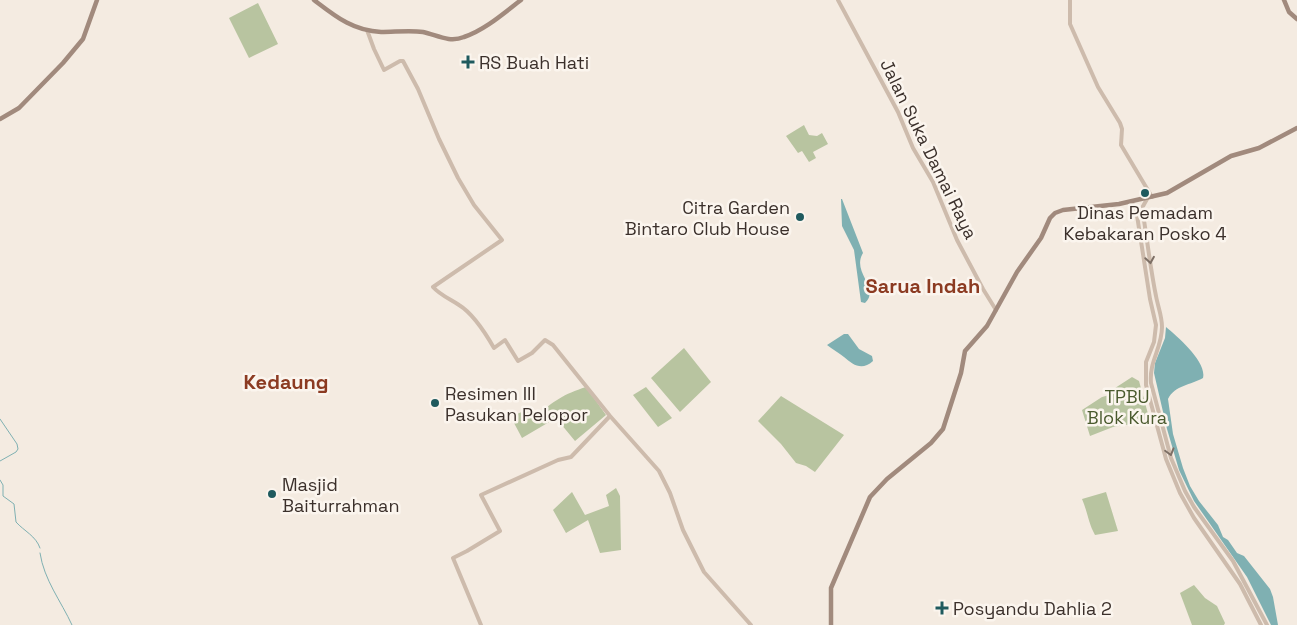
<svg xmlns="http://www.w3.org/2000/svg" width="1297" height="625" viewBox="0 0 1297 625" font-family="'Space Grotesk',sans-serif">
	<rect width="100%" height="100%" fill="#f4ebe1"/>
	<path fill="#b8c4a0" d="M258,3L278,44L249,58L229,18Z
		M804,125L809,135L817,136L822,133L828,144L813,152L816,158L809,162L802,151L798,153L786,136Z
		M684,348L711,382L680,412L651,378Z
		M1132,377L1139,381L1150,421L1113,427L1090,436L1082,410L1102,397L1113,394L1112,390Z
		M586,387L606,415L575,441L556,418L522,438L514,423L515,415L526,410L536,417C553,401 564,394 586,387Z
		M646,387L672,418L658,427L633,395Z
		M781,396L844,435L815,472L806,466L796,463L781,444L758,421Z
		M616,488L620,496L621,550L600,553L588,520L566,533L553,510L572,492L585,515L609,506L606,495Z
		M1106,492L1118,531L1095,535C1088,522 1088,513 1082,499Z
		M1194,585L1205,598L1217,606L1225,623L1224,625H1192L1180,593Z"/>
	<path fill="#7fb0b2" d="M841,199H842L863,253C851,273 881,287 865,303L861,302L854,250L842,226Z
		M1166,327C1178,337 1207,362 1203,378C1191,385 1175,385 1168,399L1173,434L1183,468L1190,486L1199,501L1218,525L1223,537L1228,540L1237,553L1244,556L1270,589L1273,597L1278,625H1271L1247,577L1194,501L1179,470L1167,429L1154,373L1155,363L1165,338Z
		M844,334H848L859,349L872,356L873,361C862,371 853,365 844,357C839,353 832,349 827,345Z"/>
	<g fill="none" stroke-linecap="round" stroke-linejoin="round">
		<path stroke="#7fb0b2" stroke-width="1" d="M0,419L17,444L18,449L16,452L0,461
			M0,480L3,485V496L14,504L16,522C24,531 36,536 40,548
			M40,553C44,580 61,601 72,625"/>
		<path stroke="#cdbbac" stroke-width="4" d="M838,0L898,112L913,148L933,182L957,240L983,289L996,310
			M1070,0V24L1098,87L1120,123L1122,129L1121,145L1152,197
			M367,30L374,49L384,70L400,61H403L418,89L439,139L458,178L474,205L502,240L433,287C440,295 450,299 459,305C472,313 486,334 494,348L505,340L518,361L532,353L545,340L553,345L610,416L659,471L670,493L683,530L704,572L751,625
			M1147,199L1142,208C1147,237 1150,267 1156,296C1158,307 1162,316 1162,327C1162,348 1149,361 1151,383L1171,458L1185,491L1194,507L1233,561L1267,625
			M1131,202L1136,209L1150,299L1156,325L1154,342L1146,362V385L1166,459L1180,493L1194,518L1240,584L1261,625
			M481,625L453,558L467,551L500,531L481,495L558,460L571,457L610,416"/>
		<path stroke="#a18a7d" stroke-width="4.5" d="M314,0C335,16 353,31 381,32C395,32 410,30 423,32C437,35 449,43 464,37C485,30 504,13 521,0
			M1284,0L1289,12L1297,19
			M0,119L19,108L63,63L83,39L97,0
			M831,625V588L870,497L887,479L931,443L943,429L961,373L965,351L987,326L1017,272L1041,238L1050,218L1055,213L1063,210L1119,204L1167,193L1231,156L1259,148L1297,128"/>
	</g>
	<defs><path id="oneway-chevron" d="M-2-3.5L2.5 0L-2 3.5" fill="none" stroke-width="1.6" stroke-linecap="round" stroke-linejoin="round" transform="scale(1.25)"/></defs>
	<g stroke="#7d6f65">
		<use href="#oneway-chevron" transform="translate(1150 260) rotate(81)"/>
		<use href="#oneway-chevron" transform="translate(1170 452) rotate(74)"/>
	</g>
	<g fill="#1f5a5e" stroke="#fbf5ee" stroke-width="2">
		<path d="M465.5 54.5h5v5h5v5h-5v5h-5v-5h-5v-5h5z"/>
		<circle cx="1145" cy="193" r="5"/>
		<circle cx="800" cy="217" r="5"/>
		<circle cx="435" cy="403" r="5"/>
		<circle cx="272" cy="494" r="5"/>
		<path d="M939.5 600.5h5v5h5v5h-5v5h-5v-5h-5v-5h5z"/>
	</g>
	<g text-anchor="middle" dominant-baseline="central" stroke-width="5" stroke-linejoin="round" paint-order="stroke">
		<g font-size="18" fill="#3b302b" stroke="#fbf5ee" text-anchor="start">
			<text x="479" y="62">RS Buah Hati</text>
			<text x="790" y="207" text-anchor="end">Citra Garden<tspan x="790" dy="21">Bintaro Club House</tspan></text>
			<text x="1145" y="212" text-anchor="middle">Dinas Pemadam<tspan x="1145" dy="21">Kebakaran Posko 4</tspan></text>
			<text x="445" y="393">Resimen III<tspan x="445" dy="21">Pasukan Pelopor</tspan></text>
			<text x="282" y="484">Masjid<tspan x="282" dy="21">Baiturrahman</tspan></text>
			<text x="953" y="608">Posyandu Dahlia 2</text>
		</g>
		<g font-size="18" fill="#3b302b" stroke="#fbf5ee">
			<text transform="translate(929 149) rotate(64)">Jalan Suka Damai Raya</text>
		</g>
		<g font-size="18" fill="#4a5a2e" stroke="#fbf5ee">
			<text x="1127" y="396">TPBU<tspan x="1127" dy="21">Blok Kura</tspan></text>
		</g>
		<g font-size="20" font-weight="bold" fill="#8c3b22" stroke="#fbf5ee">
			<text x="923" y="286">Sarua Indah</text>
			<text x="286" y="382">Kedaung</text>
		</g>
	</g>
</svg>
